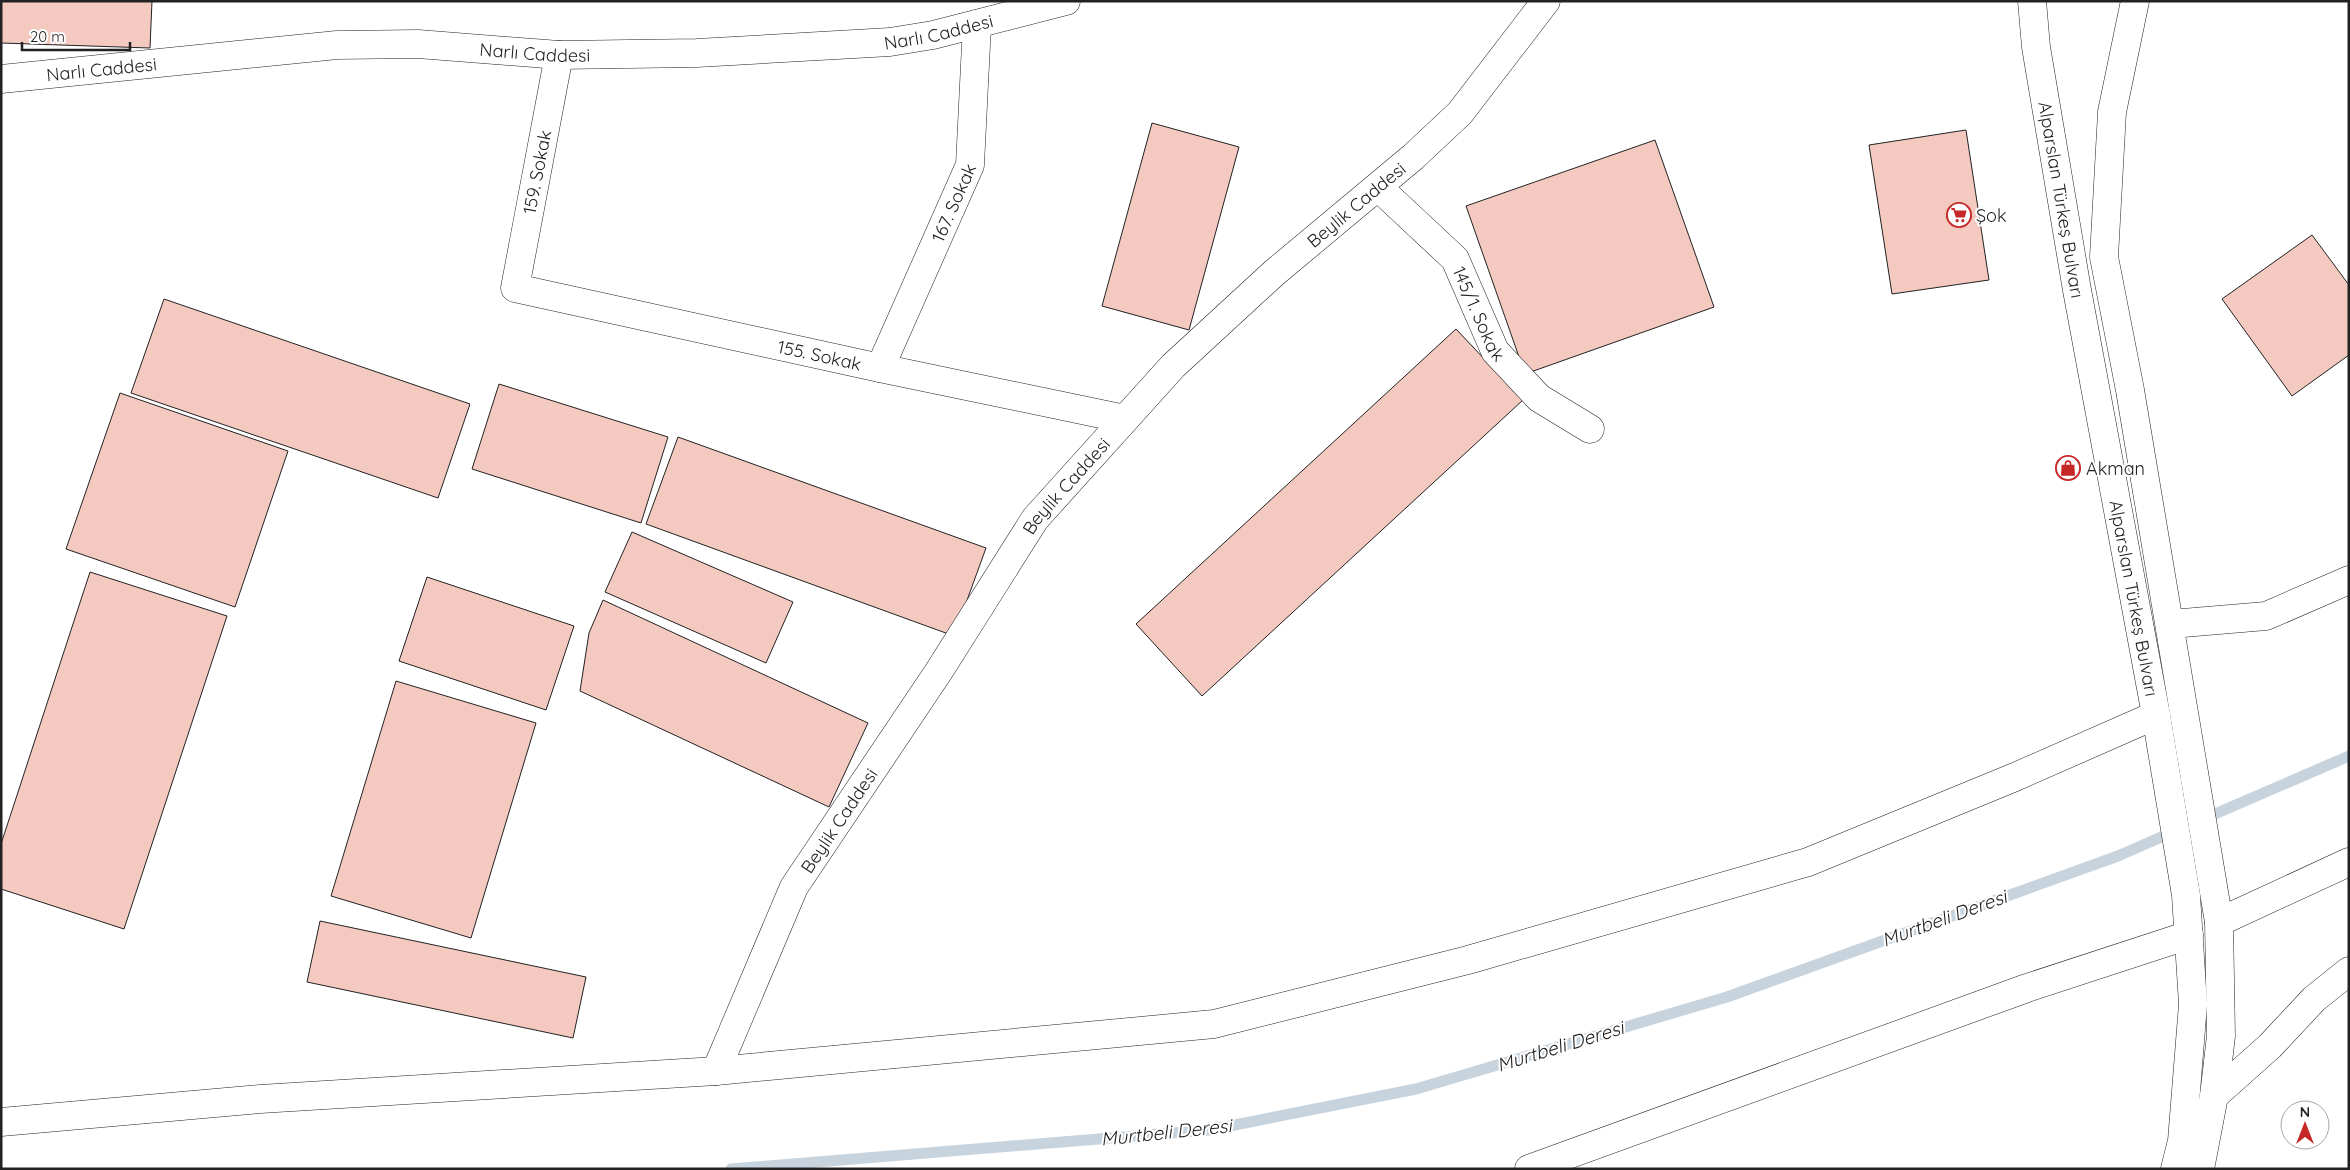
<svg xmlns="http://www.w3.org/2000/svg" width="2350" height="1170" viewBox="0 0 2350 1170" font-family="Quicksand,sans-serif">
	<rect width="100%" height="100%" fill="#fff"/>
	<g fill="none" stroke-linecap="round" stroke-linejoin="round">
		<path stroke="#c7d3dd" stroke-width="11" d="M2201,820L2349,756
			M731,1169L1209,1130L1416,1089L1727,997L2118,856L2175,831"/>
	</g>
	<path fill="#f3c9c0" stroke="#222" d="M1,1H152L150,48L1,43Z
		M1152,123L1239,147L1189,330L1102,306Z
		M1966,130L1989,280L1892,294L1869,145Z
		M1655,140L1714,307L1525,374L1466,206Z
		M2312,235L2349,285V355L2292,396L2222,299Z
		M164,299L470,404L438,498L131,393Z
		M1456,329L1523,400L1202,696L1136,624Z
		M499,384L668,437L641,523L472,469Z
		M120,393L288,451L235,607L66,549Z
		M678,437L986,548L954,636L646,524Z
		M632,532L793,602L766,663L605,592Z
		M90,572L227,616L124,929L1,889V844Z
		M427,577L574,626L546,710L399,661Z
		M603,600L868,723L829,807L580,691L589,633Z
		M396,681L536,723L471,938L331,896Z
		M320,921L586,977L573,1038L307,982Z"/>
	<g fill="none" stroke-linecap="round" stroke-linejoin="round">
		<defs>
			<g id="minor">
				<path id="s1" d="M559,55L515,288L880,368L1125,419"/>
				<path id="s2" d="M1,79L337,45L418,44L559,55L697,53L890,42L933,35L1066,1"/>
				<path id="s3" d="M1378,187L1455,259L1495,351L1539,398L1590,429"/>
				<path id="s4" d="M880,368L970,165L977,24"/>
				<path d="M2171,624L2266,616L2349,580"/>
				<path d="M2219,922L2349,862"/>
				<path id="s5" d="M716,1071L794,887L939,671L1035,519L1173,366L1274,273L1413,157L1460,113L1546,1"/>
				<path d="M2214,1096L2270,1046L2314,999L2349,971"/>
				<path d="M1,1122L260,1099L716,1071L1214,1024L1468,960L1808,862L2015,777L2156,715"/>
				<path d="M1529,1169L2027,988L2189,935"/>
			</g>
			<g id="primary">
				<path id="s6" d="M2032,1L2036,47L2077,290L2156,715L2186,895L2193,1004L2182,1141L2175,1169"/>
				<path d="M2135,1L2112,112L2104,257L2130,390L2219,922L2221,1036L2214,1096L2200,1169"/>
			</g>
		</defs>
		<use href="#minor" stroke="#222" stroke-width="29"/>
		<use href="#primary" stroke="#222" stroke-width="29"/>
		<use href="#minor" stroke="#fff" stroke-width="28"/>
		<use href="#primary" stroke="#fff" stroke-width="28"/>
	</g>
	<defs>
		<symbol id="supermarket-ring" viewBox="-11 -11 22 22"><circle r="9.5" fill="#fff" stroke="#c62828" stroke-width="1.5"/><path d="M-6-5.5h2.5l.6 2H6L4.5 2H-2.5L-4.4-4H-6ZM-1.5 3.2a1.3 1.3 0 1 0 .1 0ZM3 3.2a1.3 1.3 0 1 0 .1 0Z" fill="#c62828"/></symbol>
		<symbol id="shop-ring" viewBox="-11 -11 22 22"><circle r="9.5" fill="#fff" stroke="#c62828" stroke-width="1.5"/><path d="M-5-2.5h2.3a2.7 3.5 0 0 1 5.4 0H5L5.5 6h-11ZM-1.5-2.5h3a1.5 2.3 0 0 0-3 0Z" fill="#c62828"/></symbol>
	</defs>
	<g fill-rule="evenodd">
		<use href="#supermarket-ring" x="1945" y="201" width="28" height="28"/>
		<use href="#shop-ring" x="2054" y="454" width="28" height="28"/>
	</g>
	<g text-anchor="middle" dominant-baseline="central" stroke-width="4" stroke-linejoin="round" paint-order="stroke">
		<g font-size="18" fill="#222" stroke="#fff">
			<text stroke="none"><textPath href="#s2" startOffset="941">Narlı Caddesi</textPath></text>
			<text stroke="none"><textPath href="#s2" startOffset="536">Narlı Caddesi</textPath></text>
			<text stroke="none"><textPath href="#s2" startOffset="101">Narlı Caddesi</textPath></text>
			<text transform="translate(537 172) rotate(-79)">159. Sokak</text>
			<text stroke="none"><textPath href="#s6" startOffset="201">Alparslan Türkeş Bulvarı</textPath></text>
			<text stroke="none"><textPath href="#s4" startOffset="181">167. Sokak</textPath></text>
			<text stroke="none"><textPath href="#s5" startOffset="1090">Beylik Caddesi</textPath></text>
			<text stroke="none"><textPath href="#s3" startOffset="165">145/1. Sokak</textPath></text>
			<text stroke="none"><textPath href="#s1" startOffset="549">155. Sokak</textPath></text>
			<text stroke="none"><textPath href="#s5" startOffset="685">Beylik Caddesi</textPath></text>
			<text stroke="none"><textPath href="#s6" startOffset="606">Alparslan Türkeş Bulvarı</textPath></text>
			<text stroke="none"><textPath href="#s5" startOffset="280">Beylik Caddesi</textPath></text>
		</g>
		<g font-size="18" fill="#222" stroke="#fff" text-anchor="start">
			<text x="1976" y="215">Şok</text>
			<text x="2086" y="468">Akman</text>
		</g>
		<g font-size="19" font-style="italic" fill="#222" stroke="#fff">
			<text transform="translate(1944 918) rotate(-20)">Murtbeli Deresi</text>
			<text transform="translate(1560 1046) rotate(-17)">Murtbeli Deresi</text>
			<text transform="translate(1166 1132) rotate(-6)">Murtbeli Deresi</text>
		</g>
	</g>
	<rect width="2350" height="1170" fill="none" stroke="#222222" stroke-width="5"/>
	<g transform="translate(2305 1125)"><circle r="24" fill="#ffffff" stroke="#a7a7a7"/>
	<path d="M0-4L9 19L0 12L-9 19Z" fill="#c62828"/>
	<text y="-8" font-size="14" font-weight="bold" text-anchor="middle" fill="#222222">N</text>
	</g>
	<path d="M22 42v8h108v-8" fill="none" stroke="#222222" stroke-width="2.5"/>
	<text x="30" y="42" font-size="15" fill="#222222" stroke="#ffffff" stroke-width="4" paint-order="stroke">20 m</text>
</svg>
